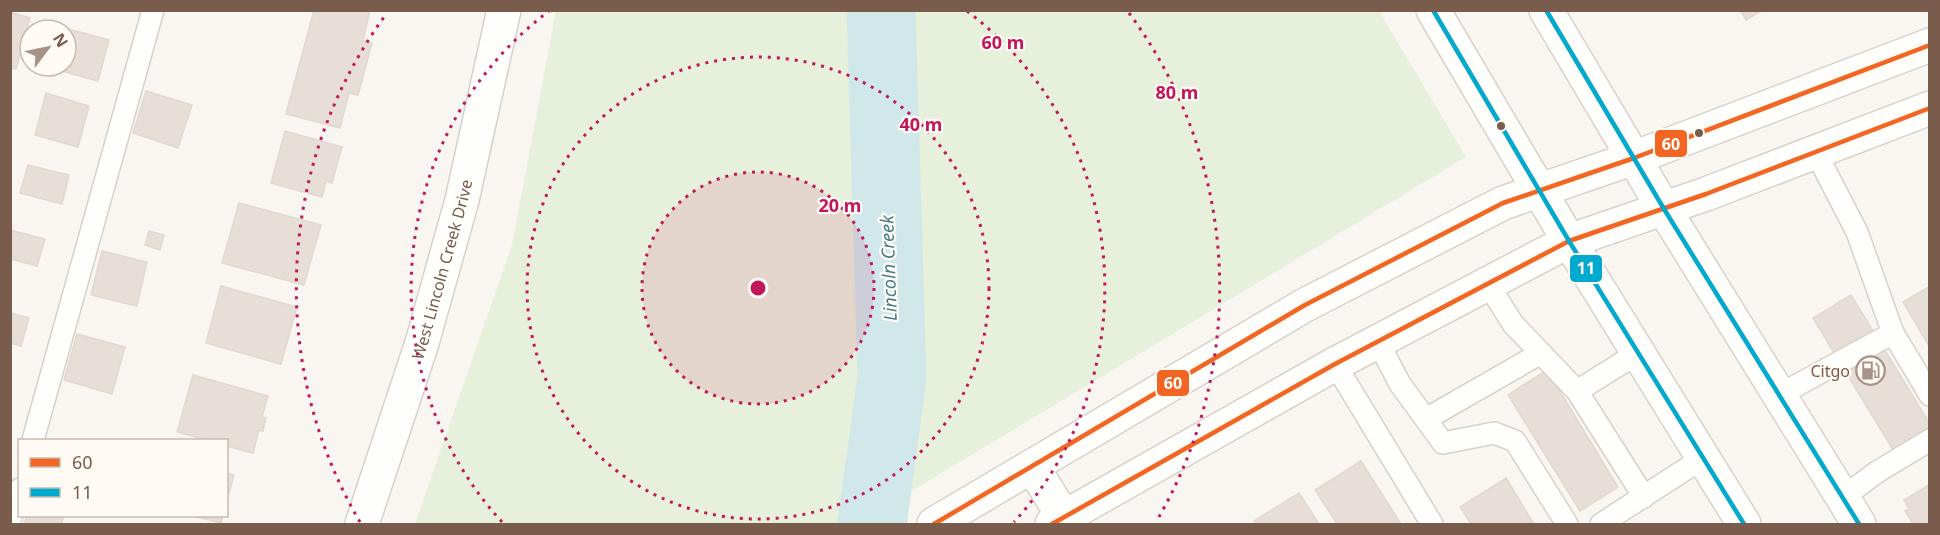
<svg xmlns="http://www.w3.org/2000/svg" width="1940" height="535" viewBox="0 0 1940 535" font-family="'Noto Sans',sans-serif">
	<rect width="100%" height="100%" fill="#f9f5f0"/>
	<path fill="#e7f0db" d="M556,11H1379L1466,157L857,524H415L512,245Z"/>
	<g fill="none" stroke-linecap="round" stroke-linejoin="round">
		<path stroke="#d0e8ea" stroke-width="69" d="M872,524L892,378L881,10"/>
	</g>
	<path fill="#e6ded7" stroke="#e2d8d2" stroke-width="1.5" d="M314,10H370L363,41L372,43L358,95L349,93L340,128L286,114Z
		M1740,10H1763L1746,20Z
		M10,12L30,18L16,69L10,68Z
		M65,28L109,40L98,81L54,69V66H66Z
		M146,91L192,105L178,148L133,133Z
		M46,93L89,106L78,147L35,135Z
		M285,131L342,147L332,183L326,181L322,197L271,183Z
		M28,165L69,175L62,204L20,193Z
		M239,203L321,225L304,285L222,263Z
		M10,230L45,239L37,266L10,259Z
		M149,231L164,235L160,250L145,245Z
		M102,251L147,262L137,306L91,295Z
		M221,286L297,307L281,364L206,343Z
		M1930,286V348L1903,302Z
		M1851,295L1930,424V428L1893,450L1813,318Z
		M10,313L29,318L21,346L10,343Z
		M77,334L125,347L112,394L64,380Z
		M1547,370L1618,487L1580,511L1508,395Z
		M193,375L268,396L262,417L266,418L263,431L259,430L253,453L226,446V440H207L177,432Z
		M1361,461L1401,524H1337L1315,490Z
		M226,473L234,475L226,504Z
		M1506,478L1534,524H1471L1460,507Z
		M1930,484V524H1913L1905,511L1909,509L1904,500Z
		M1299,493L1319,524H1257L1254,521Z
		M27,516H64L61,524H24Z
		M193,516H223L221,523Z"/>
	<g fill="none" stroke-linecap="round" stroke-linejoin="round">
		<defs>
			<path id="lane" d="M1816,153L1857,232L1893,333L1930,395
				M1488,284L1513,324L1577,391
				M1378,342L1400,384L1443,443L1494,433L1515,441L1567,524
				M1638,353L1577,391L1644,497
				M1335,364L1432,524
				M1779,395L1893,333
				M1426,419L1541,353
				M33,440L153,10
				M1842,498L1877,472L1930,440
				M10,521L20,489
				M1601,524L1703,458"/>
			<g id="street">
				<path d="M1032,466L1068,524"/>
				<path id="s1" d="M362,524L422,343L462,200L504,10"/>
			</g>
			<path id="secondary" d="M1433,10L1569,241L1744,524
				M1546,10L1664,209L1859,524
				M934,524L1305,305L1503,203L1634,158L1930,45
				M1052,524L1335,364L1569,241L1706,194L1930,108"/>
		</defs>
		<use href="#lane" stroke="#d7d1cb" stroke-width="24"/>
		<use href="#street" stroke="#d7d1cb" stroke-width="36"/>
		<use href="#secondary" stroke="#d9d2cb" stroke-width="36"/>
		<use href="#lane" stroke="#fefefd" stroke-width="21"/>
		<use href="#street" stroke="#fefefd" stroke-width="33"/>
		<use href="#secondary" stroke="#fefefd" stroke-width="33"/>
		<defs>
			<path id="bus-1" d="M934,524L1305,305L1503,203L1634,158L1930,45
				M1052,524L1335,364L1569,241L1706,194L1930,108"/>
			<path id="bus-2" d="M1433,10L1569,241L1744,524
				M1546,10L1664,209L1859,524"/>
		</defs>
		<use href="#bus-1" stroke="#fffaf3" stroke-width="9"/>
		<use href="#bus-2" stroke="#fffaf3" stroke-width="9"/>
		<use href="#bus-1" stroke="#f26522" stroke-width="4.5"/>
		<use href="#bus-2" stroke="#00a9ce" stroke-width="4.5"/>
	</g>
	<circle cx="758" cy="288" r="116" fill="#c2185b" fill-opacity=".12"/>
	<g fill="none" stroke="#c2185b" stroke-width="3" stroke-dasharray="3 6">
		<circle cx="758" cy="288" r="116"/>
		<circle cx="758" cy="288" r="231"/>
		<path d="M502 522A347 347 0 0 1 549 11M967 11A347 347 0 0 1 1014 522"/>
		<path d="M360 522A462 462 0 0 1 387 13M1129 13A462 462 0 0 1 1156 522"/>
	</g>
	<defs>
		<symbol id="fuel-ring" viewBox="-11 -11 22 22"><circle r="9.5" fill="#fffaf3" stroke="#a69286" stroke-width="1.5"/><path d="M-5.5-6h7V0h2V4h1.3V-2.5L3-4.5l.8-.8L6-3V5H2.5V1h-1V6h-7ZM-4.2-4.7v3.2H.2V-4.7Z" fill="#a69286"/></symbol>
	</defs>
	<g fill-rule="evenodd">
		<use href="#fuel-ring" x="1854" y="354" width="33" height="33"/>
	</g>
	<g fill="#7a5c4d" stroke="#fffaf3" stroke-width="2">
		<circle cx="1501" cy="126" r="5"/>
		<circle cx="1699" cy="133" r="5"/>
	</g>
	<g text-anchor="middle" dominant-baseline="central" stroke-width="4.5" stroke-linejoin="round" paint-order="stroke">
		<g font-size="16" fill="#7a5c4d" stroke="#fffaf3">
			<text stroke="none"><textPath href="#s1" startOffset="267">West Lincoln Creek Drive</textPath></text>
		</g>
		<g font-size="16" fill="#7a5c4d" stroke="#fffaf3" text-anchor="end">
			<text x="1850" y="371">Citgo</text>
		</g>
		<g font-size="18" font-style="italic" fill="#437c86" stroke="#fffaf3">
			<text transform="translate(888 268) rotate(-92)">Lincoln Creek</text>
		</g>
	</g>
	<circle cx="758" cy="288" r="9" fill="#c2185b" stroke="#fffaf3" stroke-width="3"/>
	<g font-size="18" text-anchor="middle" font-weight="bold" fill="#c2185b" stroke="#fffaf3" stroke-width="4.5" stroke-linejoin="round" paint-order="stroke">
		<text x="1003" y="49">60 m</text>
		<text x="1177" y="99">80 m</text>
		<text x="921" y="131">40 m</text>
		<text x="840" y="212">20 m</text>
	</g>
	<g stroke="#fffaf3" stroke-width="2">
		<rect x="1654" y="129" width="34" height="29" rx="6" fill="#f26522"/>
		<rect x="1569" y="254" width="34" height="29" rx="6" fill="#00a9ce"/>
		<rect x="1156" y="369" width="34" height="28" rx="6" fill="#f26522"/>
	</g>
	<g font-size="16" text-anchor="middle" font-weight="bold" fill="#fff">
		<text x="1671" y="150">60</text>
		<text x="1586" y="274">11</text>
		<text x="1173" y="389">60</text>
	</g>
	<rect width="1940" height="535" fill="none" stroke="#7a5c4d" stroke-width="24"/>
	<rect x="18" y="439" width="210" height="78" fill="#fffaf3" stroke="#cabbb1" stroke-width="1.5"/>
	<rect x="30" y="458" width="30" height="9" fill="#f26522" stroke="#cabbb1" stroke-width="1.5"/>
	<text x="72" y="469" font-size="18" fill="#7a5c4d">60</text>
	<rect x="30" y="488" width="30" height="9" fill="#00a9ce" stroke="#cabbb1" stroke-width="1.5"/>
	<text x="72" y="499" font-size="18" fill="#7a5c4d">11</text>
	<g transform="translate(48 48) rotate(58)"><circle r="28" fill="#fffaf3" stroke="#cabbb1" stroke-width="1.5"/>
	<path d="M0-4.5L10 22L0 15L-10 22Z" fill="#a69286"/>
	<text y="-9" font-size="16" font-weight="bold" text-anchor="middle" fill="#7a5c4d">N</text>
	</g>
</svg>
